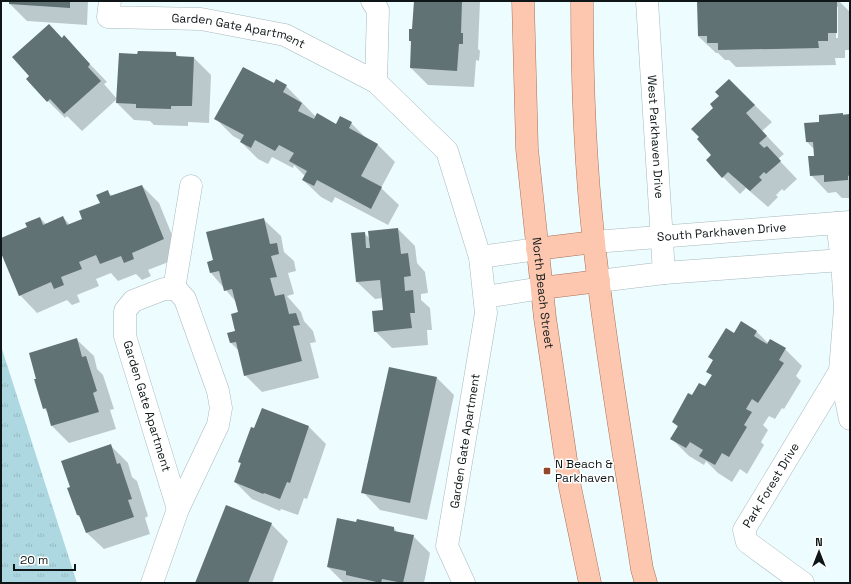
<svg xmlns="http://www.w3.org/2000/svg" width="851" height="584" viewBox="0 0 851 584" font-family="'Space Grotesk',sans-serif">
	<defs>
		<pattern id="park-tufts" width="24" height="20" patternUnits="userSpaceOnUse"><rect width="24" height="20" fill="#aed8e1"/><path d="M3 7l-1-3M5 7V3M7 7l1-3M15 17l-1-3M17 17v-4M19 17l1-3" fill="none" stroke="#94b9c0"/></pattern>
	</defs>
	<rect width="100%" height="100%" fill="#ecfcff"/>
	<path fill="url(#park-tufts)" d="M1,346L77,583H1Z"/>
	<path fill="#0003" fill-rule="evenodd" d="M10,1H88L87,25L27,21L10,4Z
		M415,1H480L478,49L480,51L479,61L476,60L474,87L428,85L411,68L412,43L410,41L413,30Z
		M698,1H839L850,12V50H845V58H835L836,65L736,67L729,60H725L718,53H716L698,36ZM836,7H838V38H836Z
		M64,37L107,82L104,84L117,99L82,131L67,116L65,118L48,101L31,76Z
		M175,53L179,57L194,58L211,75L209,123L188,122V126L154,125L150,121L134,120L117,103L138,55Z
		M729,80L772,122L762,131L784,154L778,159L797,179L784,191L782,189L776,195L778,197L768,207L746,188L740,194L723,177L713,155L714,108Z
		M274,85L286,86L316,117L336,125L351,123L367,139L378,145L395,162L381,188L399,205L388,225L335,197L332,203L321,197L303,180L305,176L294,165L293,168L272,157L268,164L258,159L241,142L242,141L233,136L216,119Z
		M850,114V198H842L836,192L828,193L811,175L815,157V150L807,142L820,123V116Z
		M142,186L159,203L181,257L148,270L151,276L142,280L136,274L118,281L111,273L96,279L99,286L77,295L80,302L72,305L67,300L37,313L20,295L1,250V239L28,228L40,218L46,224L63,217L70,225L84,219L101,203L108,192L112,196Z
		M263,219L281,236L284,252L294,261L296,271L288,273L294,294L287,296L301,312L304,321L313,331L316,342L310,343L319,378L262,392L245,375L239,351L231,343L228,333L236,331L240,313L237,303L211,273L214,261Z
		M398,229L415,246L417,263L425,272L428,293L421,294V300L430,308L432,330H427L428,345L392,348L375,331L384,311L383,298L375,299L357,282L364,233L370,239Z
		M741,323L757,332L768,343L785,349L802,366L796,376L801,381L784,409L782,408L775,419L769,416L763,425L768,430L761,442L764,445L747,474L740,469L732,482L718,473L706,461L704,465L689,456L672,439L678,427L673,422L692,397L706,388L713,377L708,371L714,361L710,357L734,334Z
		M76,339L94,356L97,369L103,375L114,409L110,410L116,429L69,443L52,426L48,413L44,408Z
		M437,378L454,395L427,520L380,510L363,492Z
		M309,427L326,444L307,499L304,498L298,515L281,509L280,511L252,499L235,482L241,464L239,462Z
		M110,445L128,463L132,477L137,481L148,516L145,518L150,534L104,549L86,532L82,519L77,515L71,487Z
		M271,524L288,541L272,583H196Z
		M394,528L398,533L413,536L430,553L424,583H344L328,567Z"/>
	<path fill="#617275" d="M9,1H70V8L9,4Z
		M414,1H462L461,33H463V44H459L457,71L410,68L411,41H409V29H412Z
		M697,1H837V33H828V41H818L819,48L718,50V43H707V36H698Z
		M49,24L62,38L64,35L90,64L88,67L101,81L64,114L50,99L47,102L26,79L29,76L12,57Z
		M138,51L176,52V56L194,57L192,106H171V109L136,108V104L116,103L119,53L137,54Z
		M243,67L274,83L276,79L287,85L283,92L302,103L298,111L314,119L317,113L336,124L340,116L352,122L349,128L378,144L361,176L382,187L371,209L317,180L314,186L302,180L307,171L289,161L294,153L279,145L275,151L255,140L251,148L240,142L244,135L214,119Z
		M729,79L755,105L746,113L767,136L759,143L764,148L767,146L781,161L766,174L764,172L759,177L762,180L750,191L728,172L722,178L706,160L711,155L697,139L699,137L691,129L713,108L710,104L719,96L715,92Z
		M843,113V115L850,114V175L848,176V180L824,182V175L810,176L808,156H814L813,142H806L804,123L819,122V115Z
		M142,185L164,239L132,253L134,259L124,263L121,256L100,264L96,255L79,262L82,269L61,277L64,285L54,289L51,282L19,296L1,253V238L27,227L25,223L40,217L43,225L63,216L67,225L82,219L79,211L100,203L96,195L108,190L110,196Z
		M264,218L270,244L277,243L279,254L271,256L277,277L270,278L275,296L284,294L289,314L296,313L300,325L293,326L302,361L244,376L236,342L230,343L227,333L235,331L231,314L238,312L232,289L224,291L219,271L210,273L207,262L213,260L206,232Z
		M398,228L401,254L408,253L411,276L404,277L405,291L413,290L415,313H410L412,328L374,332L372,311L383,310L380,280L356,282L351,233L365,232L366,248H370L368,231Z
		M741,321L757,331L754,336L767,344L770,339L786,348L779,360L784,363L758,403L752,399L746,409L752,412L744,425L747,427L729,457L722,453L715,465L699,456L703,450L690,442L686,448L670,439L678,426L672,422L688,393L692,395L699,383L705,386L712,375L706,372L713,360L708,357L726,328L734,333Z
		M77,338L82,357L86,356L97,391L93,393L99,412L51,426L46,408L43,409L34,379H36L29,353Z
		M389,367L437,377L410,503L361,493Z
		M262,408L309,426L290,483L287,482L280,499L264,493L263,494L234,482L241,463L238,462L251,427L254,428Z
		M111,444L117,464L120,463L132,499L128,500L134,517L86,533L79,515H77L67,488L70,487L61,461Z
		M226,505L272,523L248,583H195Z
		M337,518L356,522L357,519L394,527V531L414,535L403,583L382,579L381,583L346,575V571L327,567Z"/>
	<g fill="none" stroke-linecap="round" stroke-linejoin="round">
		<defs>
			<g id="minor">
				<path id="s1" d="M110,1L108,17L201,19L285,35L376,82L447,151L480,257L486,313L447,546L464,583"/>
				<path d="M372,1L378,10L376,82"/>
				<path id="s2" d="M647,1L664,273"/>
				<path d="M837,223L842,260L845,308L840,371L850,419"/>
				<path id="s3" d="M594,242L850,222"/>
				<path d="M480,257L537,249"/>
				<path d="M599,281L664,273L842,260"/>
				<path d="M164,289H176L185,299L218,391L221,408L218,425L178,509L125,336V311L133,301Z"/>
				<path d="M174,289L191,186"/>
				<path d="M485,297L542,288"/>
				<path d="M152,583L178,509"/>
				<path id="s4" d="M803,583L747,542L744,530L840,371"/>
			</g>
			<g id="major">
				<path id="s5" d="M523,1L527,149L545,318L570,487L590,583"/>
				<path d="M582,1C582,81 585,163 594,243C606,352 625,460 642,569L646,583"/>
				<path d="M537,249L594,242"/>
				<path d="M542,288L599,281"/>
			</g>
		</defs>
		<use href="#minor" stroke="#a7b9bd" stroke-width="23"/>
		<use href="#major" stroke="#a97057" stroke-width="23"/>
		<use href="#minor" stroke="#fff" stroke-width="22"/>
		<use href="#major" stroke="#fdc7af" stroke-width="22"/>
	</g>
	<rect fill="#914927" stroke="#fff" stroke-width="1.5" x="543" y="467" width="8" height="8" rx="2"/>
	<g text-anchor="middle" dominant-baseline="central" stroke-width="3" stroke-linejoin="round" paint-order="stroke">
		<g font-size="12" fill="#0f1617" stroke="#fff">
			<text stroke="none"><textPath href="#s1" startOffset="148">Garden Gate Apartment</textPath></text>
			<text stroke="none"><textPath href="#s2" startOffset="136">West Parkhaven Drive</textPath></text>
			<text stroke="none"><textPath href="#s3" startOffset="128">South Parkhaven Drive</textPath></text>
			<text stroke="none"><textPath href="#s5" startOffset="293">North Beach Street</textPath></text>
			<text transform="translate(147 406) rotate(73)">Garden Gate Apartment</text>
			<text transform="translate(465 441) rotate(-81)">Garden Gate Apartment</text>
			<text stroke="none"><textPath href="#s4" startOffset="134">Park Forest Drive</textPath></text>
		</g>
		<g font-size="12" fill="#0f1617" stroke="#fff" text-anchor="start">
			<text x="555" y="464">N Beach &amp;<tspan x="555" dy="14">Parkhaven</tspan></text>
		</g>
	</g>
	<rect width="851" height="584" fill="none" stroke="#0f1617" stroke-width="4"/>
	<g transform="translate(819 552)" stroke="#ffffff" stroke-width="3" paint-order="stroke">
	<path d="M0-3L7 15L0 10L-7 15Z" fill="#0f1617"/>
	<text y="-6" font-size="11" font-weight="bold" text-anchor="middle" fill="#0f1617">N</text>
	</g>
	<path d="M14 564v6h61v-6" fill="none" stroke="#0f1617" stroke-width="2"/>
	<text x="20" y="564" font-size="12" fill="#0f1617" stroke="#ffffff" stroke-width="3" paint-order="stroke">20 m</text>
</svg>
